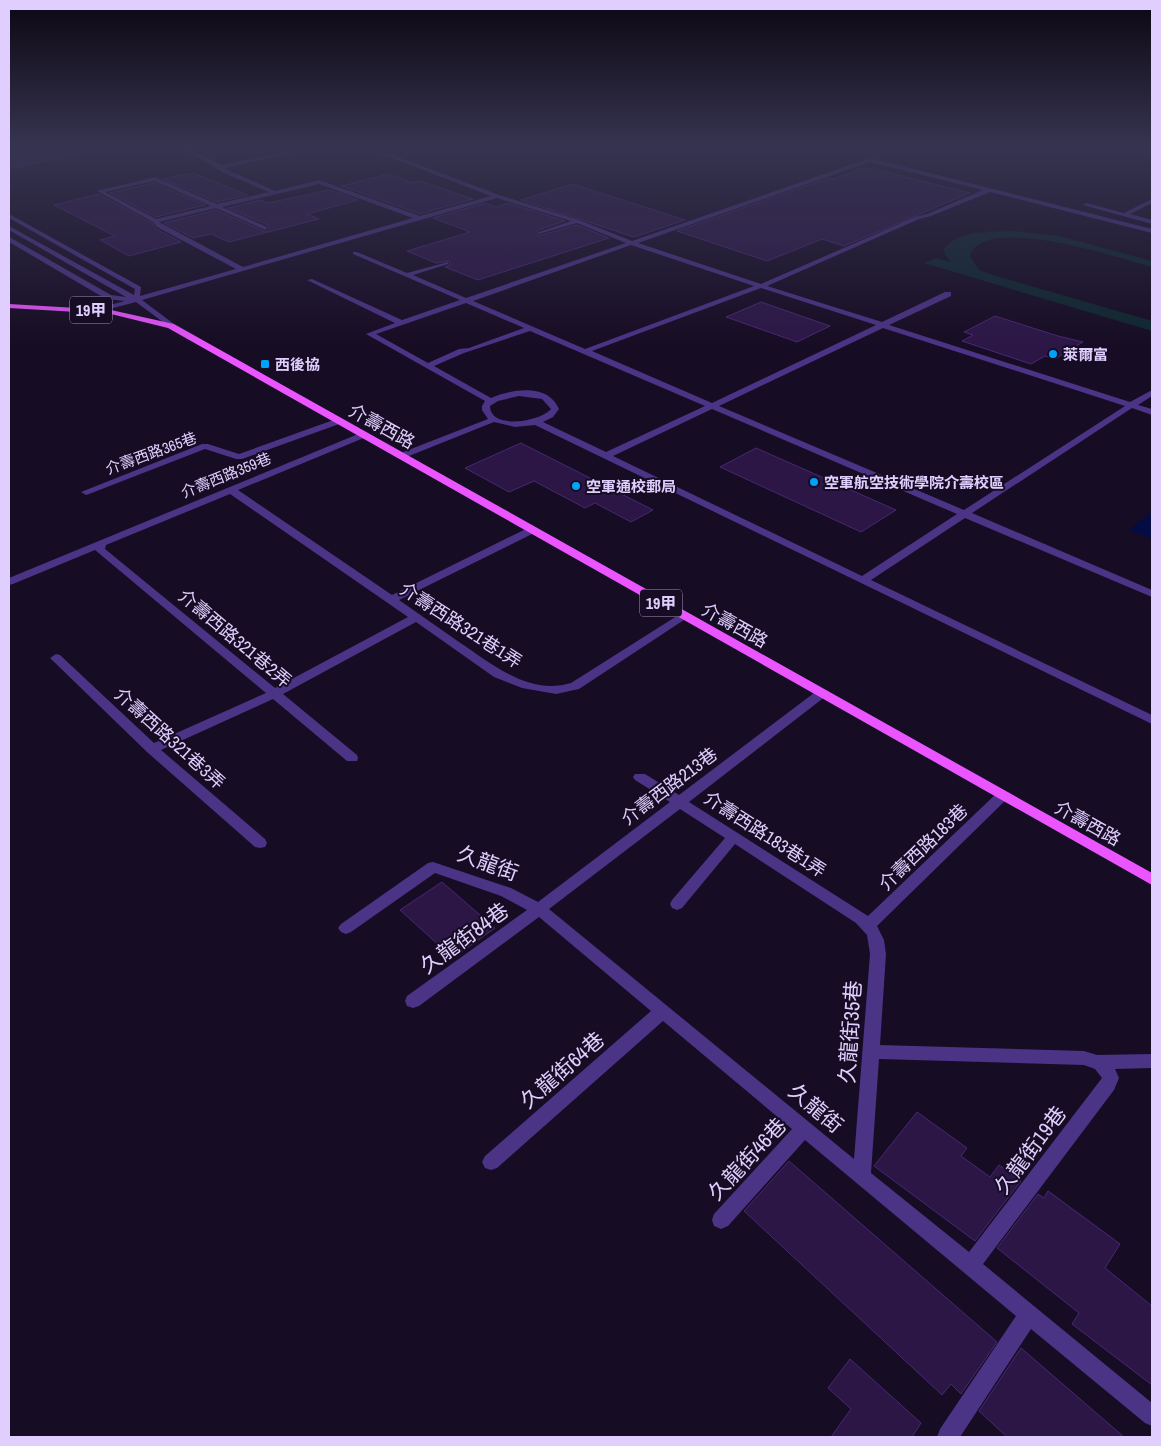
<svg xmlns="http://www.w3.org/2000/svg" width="1161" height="1446" viewBox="0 0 1161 1446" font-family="'Archivo Narrow','Noto Sans TC',sans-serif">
	<rect width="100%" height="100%" fill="#160c23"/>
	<path fill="#0e272e" d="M1011,231L1059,236L1152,261V267C1122,259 983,212 970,256L979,270L996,276L1152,321V331L924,263L936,258L951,262L945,255L944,249C958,230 990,232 1011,231Z"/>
	<path fill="#050c43" d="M1150,513L1152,514V539L1129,530Z"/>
	<path fill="#2c1646" stroke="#492774" d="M9,146H75L76,155L9,169Z
		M869,168L970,193L844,246L822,239L767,261L677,231L829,178L833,179L860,169Z
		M193,173L248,195L217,202L163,179Z
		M388,174L413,183L420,181L473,199L420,214L342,186Z
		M154,183L205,205L156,217L110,193Z
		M573,184L685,220L634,237L521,200Z
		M329,190L358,200L307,214L319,219L229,242L211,234L193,238L164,223L216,210L266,232L269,229L268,225L228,208L260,200L268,203Z
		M98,194L152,223L156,229L181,242L129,256L100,240L115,236L54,205Z
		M485,203L496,207L508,203L565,221L538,230V236L577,225L609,238L478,280L445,267L450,265L449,261L436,263L407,251L470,232L433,218Z
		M761,302L830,326L797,342L726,317Z
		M995,316L1058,336L1083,342L1055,359L1045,356L1031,364L962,341L973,335L964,332Z
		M521,443L653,510L631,522L595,503L585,508L534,481L509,492L465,468Z
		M756,448L896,510L861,532L720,467Z
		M442,882L495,928L453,958L400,910Z
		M917,1112L967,1148L961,1156L990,1177L999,1165L1021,1181L975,1241L874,1166Z
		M789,1161L997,1342L961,1394L951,1384L942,1395L941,1394L744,1211Z
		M1048,1191L1120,1244L1105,1268L1152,1306V1385L1072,1324L1079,1313L997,1248L1038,1194L1044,1198Z
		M1021,1348L1124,1437H1007L979,1411Z
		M850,1359L921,1423L912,1437H831L851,1409L828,1388Z"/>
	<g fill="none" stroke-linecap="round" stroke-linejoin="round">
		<path fill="#4b3386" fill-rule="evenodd" d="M170,146H178L196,152L221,165L314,146H325L224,168L275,191L319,180L420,216L491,196L361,146H369L499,195L579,220L632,241L870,158L1152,229V233L990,192L931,216L919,219L767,286L882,322L945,292H951V296L889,325L1130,402L1152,390V396L1138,405L1152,409V415L1132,408L972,513L1152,590V597L965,518L871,580L1152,715V724L535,425L515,427L494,422L404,458H398V454L488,419L482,410V406L485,401L366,334L395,323L307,280L312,279L402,320L460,300L353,254V252H357L407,273L448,262V264L413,275L466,298L626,243L577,223L539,234V232L571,221L497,198L142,300L174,324L175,326L171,328L136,302L94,313V309L125,301L106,299L9,242V237L11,238L111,295L126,297L9,230V226L134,295L135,289L9,218V214L141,287L140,296L236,269L157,227L153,222L97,191L155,177L217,204L269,192L224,173L199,158ZM870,162L983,190L927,214L915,217L761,284L638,243ZM154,181L211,206L156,219L105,192ZM319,184L413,218L243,267L159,222L216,208L265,230L267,229V227L222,207ZM631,245L754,286L585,349L473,301ZM761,288L876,325L712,403L592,351ZM466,303L524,328L469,348L459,349L428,363L376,334ZM883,328L1125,406L964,510L719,406ZM530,331L705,406L606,452L543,422L553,417L559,409C548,383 512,389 491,398L434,366L464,353ZM519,396L542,399L551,409C540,422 490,430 490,406L498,401ZM712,409L957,514L862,576L613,456Z
			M1152,199V203L1130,214L1152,220V224L1083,205L1086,203L1124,213Z
			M339,418L343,421L342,423L242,459H236L205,449L89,494L86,495L81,492L202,444H208L239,454Z
			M363,432L367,435L366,437L238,490L392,595L528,528H536V532L399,600C419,614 439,628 459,642C492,664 529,696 571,683L680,614H688L690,616L579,689L556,694L522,688L494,677L416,622L283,694L357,755L358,758L357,761H347L273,699L161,750L265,839L267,843L265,847L260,848L255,847L147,752L50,658L56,654L60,655L154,743L266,693L95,550L13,584L9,585V578ZM230,494L408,617L275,688L105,549L106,545Z
			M822,689L828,693L826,696L689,802L868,916L998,792H1008L1010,795L1008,798L877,926L884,940L886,954L880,1045L1084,1051L1097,1055L1152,1054V1068L1115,1069L1119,1078L1114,1090L983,1264L1152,1403V1426L1145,1423L1031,1329L960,1437H937L940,1429L1016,1316L805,1140L728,1226L721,1229L714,1226L712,1220L714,1214L792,1129L663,1021L497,1168L491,1170L485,1168L482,1162L485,1156L651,1011L539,917L419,1006L413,1008L407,1006L405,1001L407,996L527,910L501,896L435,873L351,932L346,934L341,932L338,928L341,924L428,863L433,862L511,888L538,902L670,802L635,780L633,777L635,774H645L679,795L818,690ZM680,809L725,838L672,900L670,904L672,908L677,910L682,908L735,844L856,923L867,935L870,954L854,1159L549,909ZM879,1059L1084,1065L1095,1069L1102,1078L969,1252L871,1173Z"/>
		<path fill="#ea55ff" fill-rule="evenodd" d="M9,304L111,310L174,324L1152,873V885L168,328L111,314L9,308Z"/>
	</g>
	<linearGradient id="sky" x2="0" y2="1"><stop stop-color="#0c0713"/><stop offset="0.42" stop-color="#363450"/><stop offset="1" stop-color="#363450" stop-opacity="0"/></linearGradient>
	<rect width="1161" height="348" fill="url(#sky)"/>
	<g fill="#00a2f9" stroke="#160c23" stroke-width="2">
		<circle cx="1053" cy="354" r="5"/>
		<rect x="260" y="359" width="10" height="10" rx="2.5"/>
		<circle cx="814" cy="482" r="5"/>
		<circle cx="576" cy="486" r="5"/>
	</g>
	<g text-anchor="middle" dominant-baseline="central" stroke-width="4" stroke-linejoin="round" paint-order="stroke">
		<g font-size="15" font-weight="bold" fill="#e0ceff" stroke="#160c23" text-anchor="start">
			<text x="1063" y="354">萊爾富</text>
			<text x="275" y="364">西後協</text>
			<text x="824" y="482">空軍航空技術學院介壽校區</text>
			<text x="586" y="486">空軍通校郵局</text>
		</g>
		<g font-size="15" fill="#e0ceff" stroke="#160c23">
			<text transform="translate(151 453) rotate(-20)">介壽西路365巷</text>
			<text transform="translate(226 475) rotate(-22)">介壽西路359巷</text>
		</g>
		<g fill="#160c23" stroke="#a394bd" stroke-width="1">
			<rect x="70" y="296.5" width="42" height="27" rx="4"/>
			<rect x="640" y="589.5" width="42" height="27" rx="4"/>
		</g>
		<g font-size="16" font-weight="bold" fill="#e0ceff">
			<text x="91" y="310">19甲</text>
			<text x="661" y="603">19甲</text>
		</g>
		<g font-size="18" fill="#e0ceff" stroke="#160c23">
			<text transform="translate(382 426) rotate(29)">介壽西路</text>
			<text transform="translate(461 625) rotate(33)">介壽西路321巷1弄</text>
			<text transform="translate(735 625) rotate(29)">介壽西路</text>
			<text transform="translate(235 638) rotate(40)">介壽西路321巷2弄</text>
			<text transform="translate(170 738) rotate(42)">介壽西路321巷3弄</text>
			<text transform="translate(669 786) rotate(-37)">介壽西路213巷</text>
			<text transform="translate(1088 823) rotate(29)">介壽西路</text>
			<text transform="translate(765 834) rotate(33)">介壽西路183巷1弄</text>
			<text transform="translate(923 847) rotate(-44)">介壽西路183巷</text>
		</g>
		<g font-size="21" fill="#e0ceff" stroke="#160c23">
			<text transform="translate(488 863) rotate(20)">久龍街</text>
			<text transform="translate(464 938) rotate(-36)">久龍街84巷</text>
			<text transform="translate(850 1032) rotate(-86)">久龍街35巷</text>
			<text transform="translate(562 1070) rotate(-41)">久龍街64巷</text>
			<text transform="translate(816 1108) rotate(40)">久龍街</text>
			<text transform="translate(1030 1150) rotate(-53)">久龍街19巷</text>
			<text transform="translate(747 1159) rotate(-47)">久龍街46巷</text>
		</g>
	</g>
	<rect width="1161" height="1446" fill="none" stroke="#e0ceff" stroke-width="20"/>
</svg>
